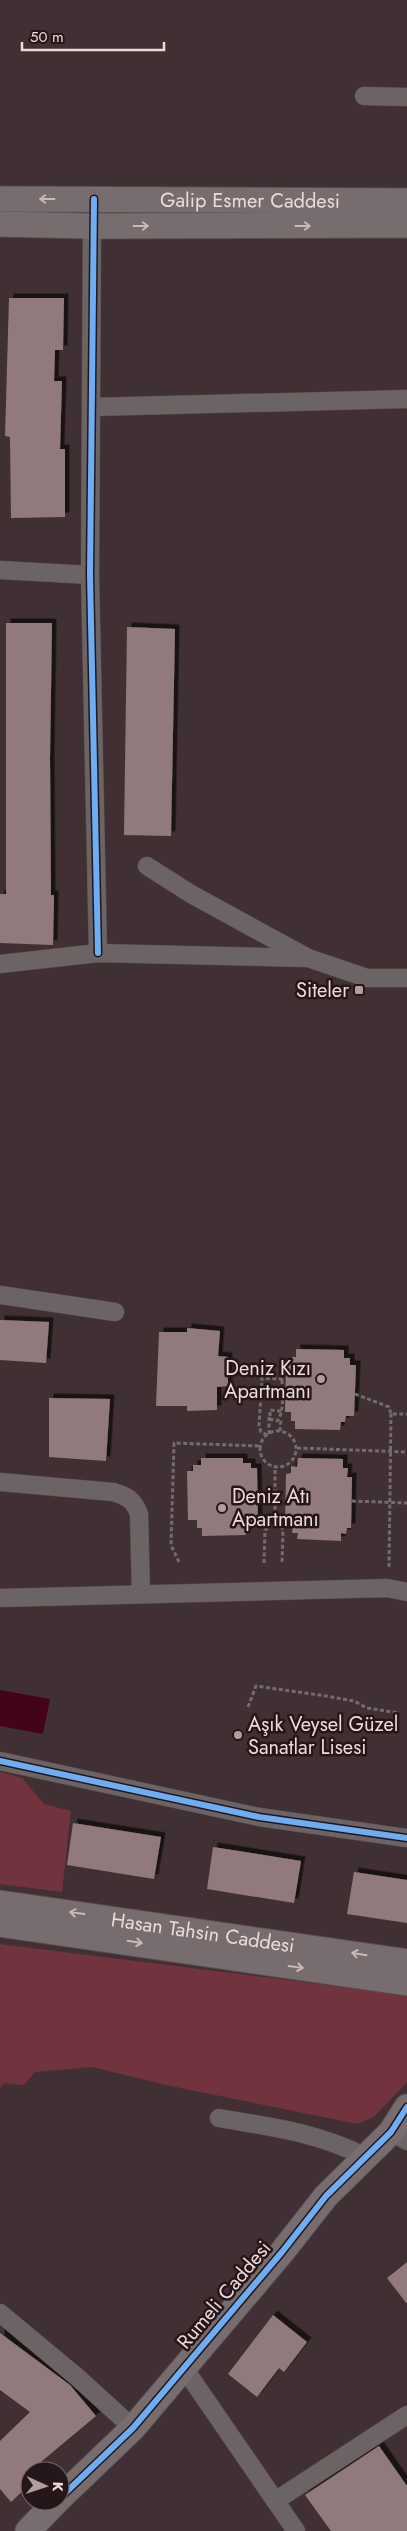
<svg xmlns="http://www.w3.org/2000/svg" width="407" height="2531" viewBox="0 0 407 2531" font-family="Jost,sans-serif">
	<defs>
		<filter id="shadow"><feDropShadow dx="4.5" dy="-4.5" stdDeviation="0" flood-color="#0009"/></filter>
	</defs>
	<rect width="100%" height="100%" fill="#413033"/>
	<path fill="#71333e" d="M0,1772L22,1778L44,1804L71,1811L62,1892L0,1884Z
		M0,1944L407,1995V2082L375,2116L358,2124L166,2085L92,2067L35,2072L24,2085L4,2083L0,2088Z"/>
	<path fill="#430417" d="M0,1690L50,1699L43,1734L0,1726Z"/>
	<path fill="#917a7d" filter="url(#shadow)" d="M9,298H64L63,350H55L54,381H62L60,449H65V517L11,518L10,437L5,436Z
		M6,623H52L50,758L51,895H54L53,945L0,943V894H6Z
		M127,627L175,629L171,836L124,835Z
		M0,1320L49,1322L46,1363L0,1360Z
		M187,1328L220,1331L218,1356L228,1357V1386L217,1387V1410L187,1411V1406H156L159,1332H187Z
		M296,1349L344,1350V1358H350V1365H356L354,1416H346L345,1422H341L340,1430L295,1429V1421H291V1412H285L286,1364H291L292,1357H296Z
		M49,1398L110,1399L106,1461L49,1457Z
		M201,1458H243V1463H251V1468H257L258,1521H253L251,1528L246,1529V1535L202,1536V1528H197V1520H188L187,1471H193V1465H201Z
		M298,1458L343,1459V1468H348L347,1477H352L351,1528H347L346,1534L341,1533V1541L297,1539L298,1533H292L293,1524H285L286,1474L291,1473V1466L297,1467Z
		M73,1823L161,1837L154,1879L67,1865Z
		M213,1847L301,1861L294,1903L207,1889Z
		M354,1872L407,1880V1923L347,1914Z
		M407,2262V2304L387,2278Z
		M273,2315L307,2342L284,2372L279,2368L257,2397L228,2374Z
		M0,2333L70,2385L96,2416L30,2471V2484L11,2502L0,2489V2441L30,2412L0,2390Z
		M379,2446L407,2486V2531H331L305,2495Z"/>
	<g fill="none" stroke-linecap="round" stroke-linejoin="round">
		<defs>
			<path id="street" d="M364,96L407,97
				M92,226L90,575L98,953
				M92,407L407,399
				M0,570L90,575
				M147,866L191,894L308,958L367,978H407
				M0,964L98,953L308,958
				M0,1295L115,1312
				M0,1482L113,1492C127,1496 134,1500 139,1514L141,1594
				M0,1598L387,1588L407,1592
				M0,1761L259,1817L407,1838
				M219,2118C271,2127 315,2132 364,2156
				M391,2132L407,2141
				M0,2313L77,2377L133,2428
				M184,2368L296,2531
				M275,2501L407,2415"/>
			<g id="secondary">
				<path id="s1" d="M0,199L407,201"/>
				<path d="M0,224L92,226L407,225"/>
				<path id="s2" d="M0,1903L407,1962"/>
				<path d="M0,1924L407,1983"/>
				<path d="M60,2498L133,2428L282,2252L326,2196L391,2132L407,2107"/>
				<path d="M28,2531L57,2501"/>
			</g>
		</defs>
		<use href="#street" stroke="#5b4d4f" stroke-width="19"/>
		<use href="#secondary" stroke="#5b4d4f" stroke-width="27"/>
		<path stroke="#736c6d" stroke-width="3" stroke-dasharray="4 2.5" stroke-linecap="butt" d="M355,1394L389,1407L391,1414H407
			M281,1411L270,1410V1419L277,1421C285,1412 282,1391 282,1379
			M260 1449a18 18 0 1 1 36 0a18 18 0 1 1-36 0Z
			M280,1431L281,1419
			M269,1434V1417
			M267,1435L261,1432L259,1426L262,1378L282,1379V1375
			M297,1448L407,1452
			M257,1495H275V1467
			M352,1501L407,1503
			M275,1523L280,1525L283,1530L282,1564
			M179,1562L171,1545L174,1443L260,1446
			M264,1563L265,1530L275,1523V1495
			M389,1567L391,1414
			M248,1707L256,1686L326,1696L354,1701L367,1708L399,1713"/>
		<use href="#street" stroke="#6b6364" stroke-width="18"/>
		<use href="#secondary" stroke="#776d6f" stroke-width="25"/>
		<defs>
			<path id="cycleway" d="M94,199L90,575L98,953
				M0,1761L259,1817L407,1838
				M60,2498L133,2428L282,2252L326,2196L391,2132L407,2107"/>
		</defs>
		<use href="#cycleway" stroke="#251719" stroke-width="9"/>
		<use href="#cycleway" stroke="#6dadf4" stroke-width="6"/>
	</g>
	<defs><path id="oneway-shaft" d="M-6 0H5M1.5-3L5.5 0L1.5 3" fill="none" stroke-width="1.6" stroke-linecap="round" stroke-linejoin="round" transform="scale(1.25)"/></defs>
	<g stroke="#cab9bb">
		<use href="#oneway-shaft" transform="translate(47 199) rotate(-180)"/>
		<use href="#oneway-shaft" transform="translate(141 226)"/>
		<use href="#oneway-shaft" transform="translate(303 226)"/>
		<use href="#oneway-shaft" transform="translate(77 1913) rotate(-172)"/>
		<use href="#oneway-shaft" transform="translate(135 1942) rotate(9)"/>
		<use href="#oneway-shaft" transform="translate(359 1954) rotate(-171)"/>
		<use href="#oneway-shaft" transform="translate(296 1967) rotate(8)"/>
	</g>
	<g fill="#b19ea0" stroke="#251719" stroke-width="2">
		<rect x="354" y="985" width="10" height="10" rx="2.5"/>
		<circle cx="321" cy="1379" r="5"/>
		<circle cx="222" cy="1508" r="5"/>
		<circle cx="238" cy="1735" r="5"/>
	</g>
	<g text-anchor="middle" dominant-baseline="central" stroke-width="5" stroke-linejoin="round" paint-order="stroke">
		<g font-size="20" fill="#eed9db" stroke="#251719">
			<text stroke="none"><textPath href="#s1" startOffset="250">Galip Esmer Caddesi</textPath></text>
			<text stroke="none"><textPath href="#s2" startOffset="205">Hasan Tahsin Caddesi</textPath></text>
			<text transform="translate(224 2295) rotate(-50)">Rumeli Caddesi</text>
		</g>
		<g font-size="20" fill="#eed9db" stroke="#251719" text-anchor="end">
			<text x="349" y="990">Siteler</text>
			<text x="311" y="1368">Deniz Kızı<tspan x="311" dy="23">Apartmanı</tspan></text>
			<text x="232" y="1496" text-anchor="start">Deniz Atı<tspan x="232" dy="23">Apartmanı</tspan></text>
			<text x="248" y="1724" text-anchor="start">Aşık Veysel Güzel<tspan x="248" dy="23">Sanatlar Lisesi</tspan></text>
		</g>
	</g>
	<g transform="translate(45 2486) rotate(93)"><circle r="24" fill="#251719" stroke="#756567"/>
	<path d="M0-4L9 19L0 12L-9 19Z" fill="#b19ea0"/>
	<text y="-8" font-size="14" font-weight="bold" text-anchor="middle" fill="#eed9db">K</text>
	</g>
	<path d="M22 42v8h142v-8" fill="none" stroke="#eed9db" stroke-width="2.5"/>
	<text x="30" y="42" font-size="15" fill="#eed9db" stroke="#251719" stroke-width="4" paint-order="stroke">50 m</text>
</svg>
